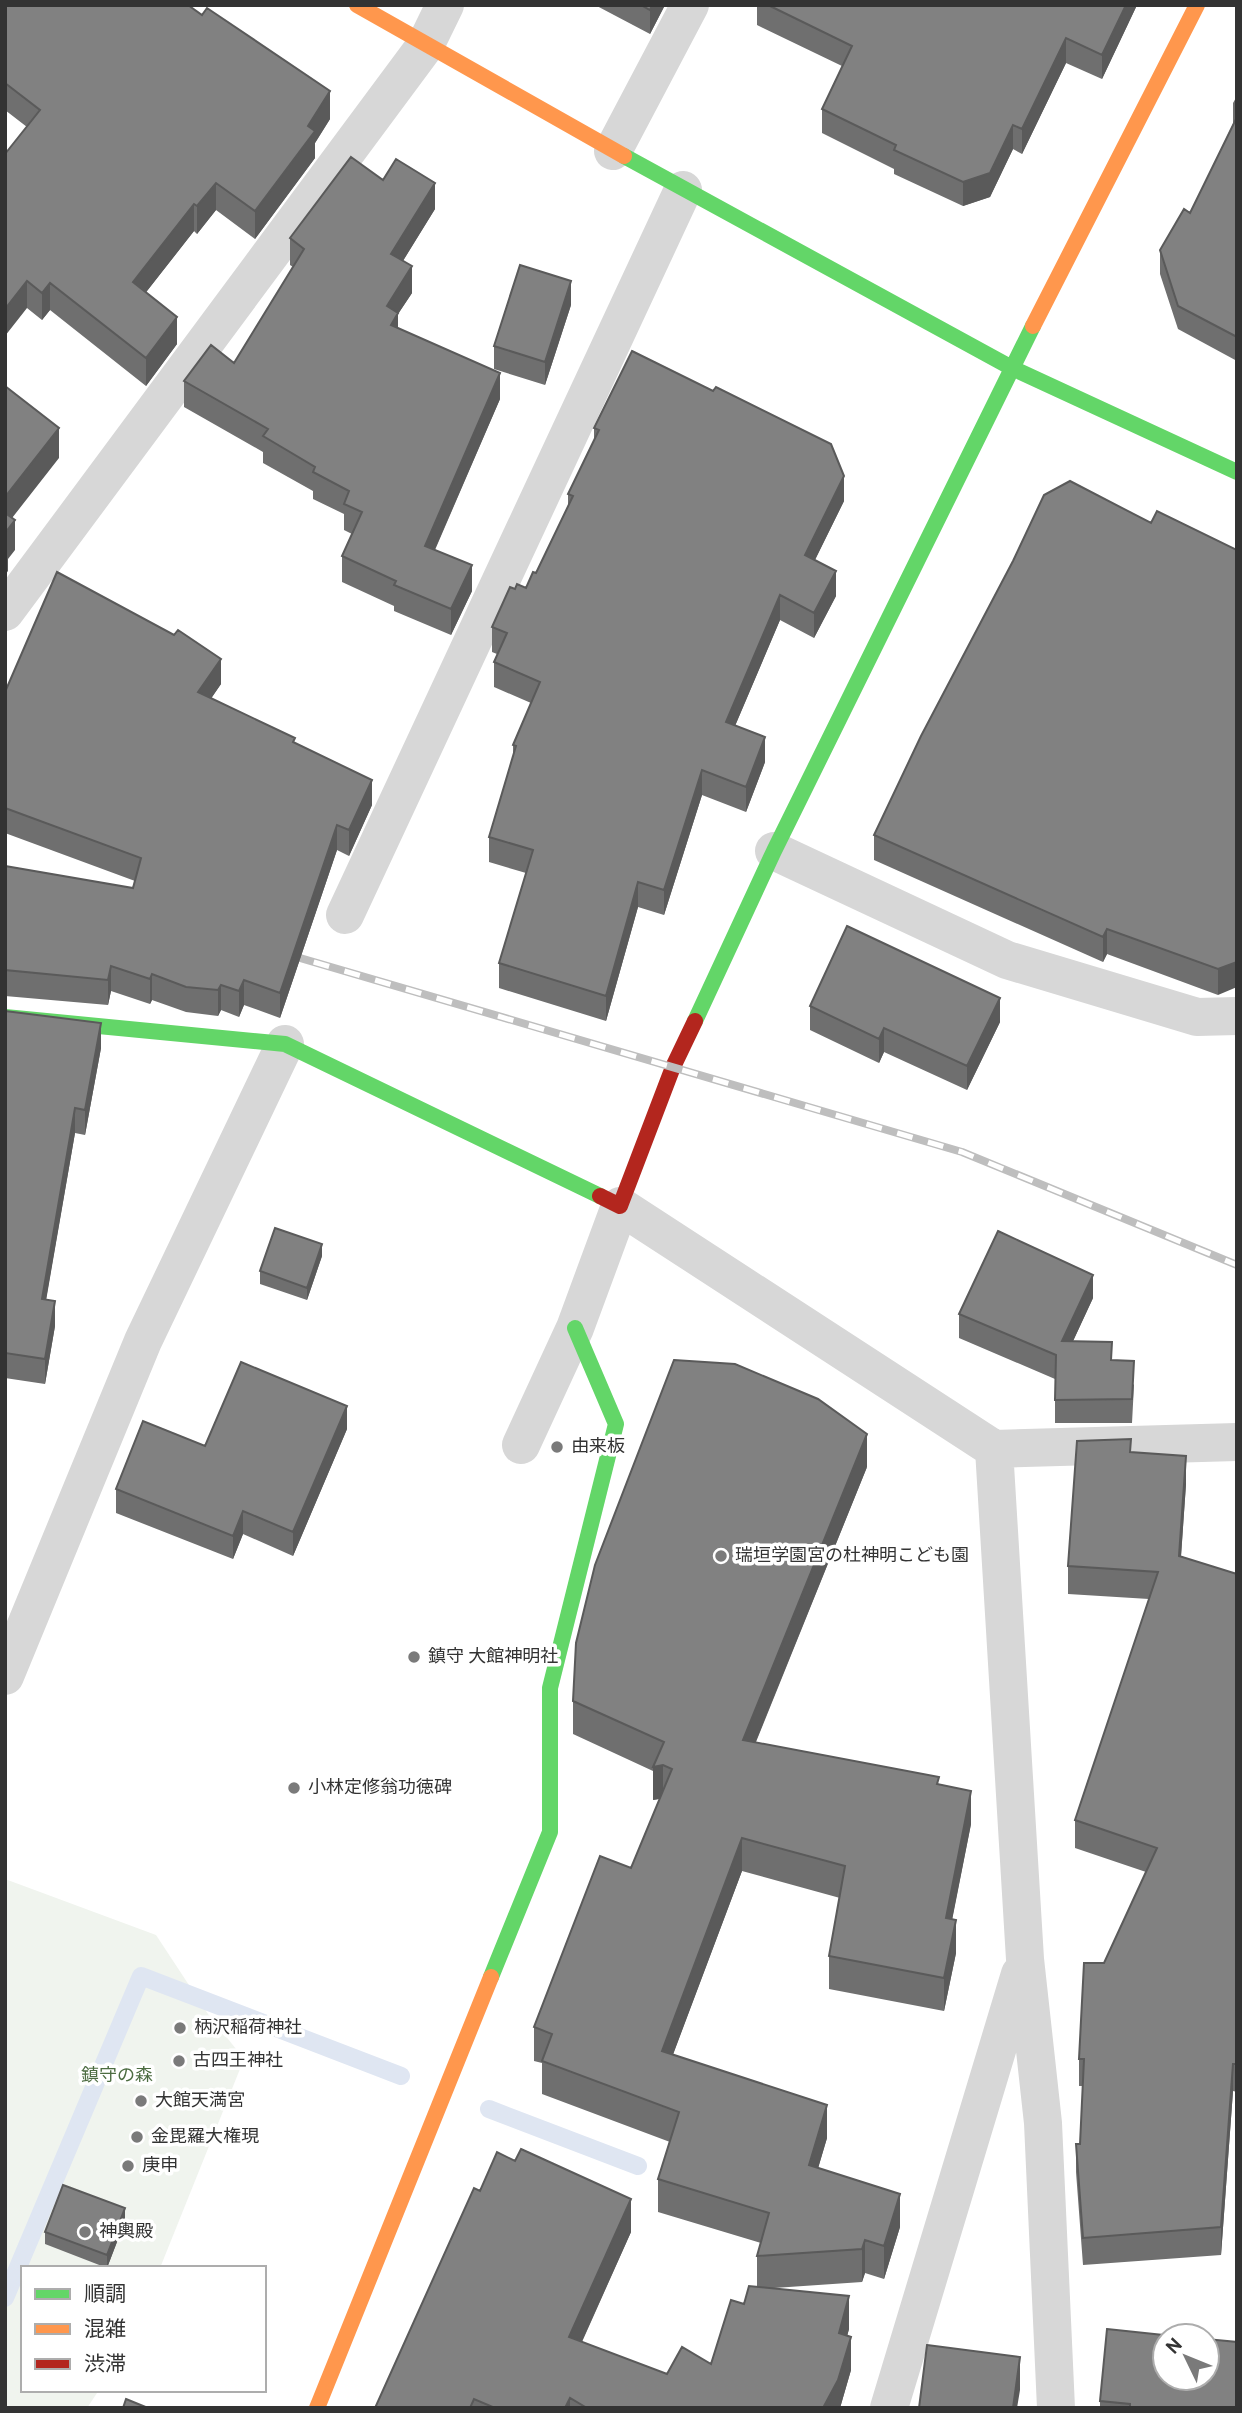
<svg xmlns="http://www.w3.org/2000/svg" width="1242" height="2413" viewBox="0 0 1242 2413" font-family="Overpass,'Noto Sans JP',sans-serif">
	<rect width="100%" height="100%" fill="#fff"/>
	<path fill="#f0f4ee" d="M5,1879L156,1935L208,2014L244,2059L160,2268H23V2390H99L87,2408H5Z"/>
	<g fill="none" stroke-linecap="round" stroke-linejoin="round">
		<path stroke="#dfe6f2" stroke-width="18" d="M489,2109L638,2166
			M5,2298L141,1976L401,2076"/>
		<path stroke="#d7d7d7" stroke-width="38" d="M613,151L690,5
			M5,612L425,46L445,5
			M774,851L1007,960L1197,1017L1237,1016
			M345,915L683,190
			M521,1445L575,1328L620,1206L994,1449L1237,1442
			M994,1449L1025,1959L1043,2123L1056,2408
			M5,1676L143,1341L285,1044
			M889,2408L1020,1974"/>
		<path stroke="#63d668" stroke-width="16" d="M624,156L1012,368L1237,472
			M5,1017L285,1044L600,1196
			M695,1021L774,851L1033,326
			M491,1977L550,1832V1688L616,1424L575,1328"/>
		<path stroke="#ff974d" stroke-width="16" d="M357,5L624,156
			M1033,326L1197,5
			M317,2408L491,1977"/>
		<path stroke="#b3261e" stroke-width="16" d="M600,1196L620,1206L673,1067L695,1021"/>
		<defs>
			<path id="rail" d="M283,953L962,1152L1237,1265"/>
		</defs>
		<use href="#rail" stroke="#bebebe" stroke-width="8"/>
		<use href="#rail" stroke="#fff" stroke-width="5" stroke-dasharray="16" stroke-linecap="butt"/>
	</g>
	<path fill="#6f6f6f" d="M5,5L330,119L315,143V158L255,239L216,210L197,234L194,231L146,292L177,344L146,386L50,310L42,320L27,308V127L5,110Z
		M595,5H665L650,34Z
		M757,5H1137L1102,79L1066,63L1022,154L1013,149L990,197L963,206L894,174V169L822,133V109L842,66L757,25Z
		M1237,96V361L1178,329L1160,274V250L1190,213L1233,124V103Z
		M383,180L435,209L403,261L412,293L398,314V329L500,399L435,550L472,591L451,635L394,611V606L342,582V556L352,534L344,530V514L313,499V491L263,463V452L184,407V381L234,363L293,267L290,265V238Z
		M571,305L545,385L494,369V346Z
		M594,428L844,501L815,560L836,596L814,638L780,620L735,726L765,762L746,812L702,795L664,915L638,907L606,1021L499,988V963L526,873L489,862V837L513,756V745L531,703L494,687V662L497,654L492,652V627L515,589L526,588L536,573L568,506V494L594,441Z
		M1151,523L1237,550L1218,995L1107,954L1103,962L874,860V835Z
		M221,684L211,698L295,743L372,805L349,856L337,850L280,1018L244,1005L239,1017L221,1010L218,1016L186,1012L152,1000L150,1004L111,991L108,1005L5,996V866L133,888L135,881L5,833V692Z
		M810,1006L1000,1022L967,1090L884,1052L879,1063L810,1030Z
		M5,1011L101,1048L85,1135L75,1133L46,1299L55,1326L45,1384L5,1378Z
		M322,1256L307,1300L260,1284V1271Z
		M1093,1298L1073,1341L1112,1360L1134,1385L1132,1423H1055V1379L959,1338V1314Z
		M347,1429L293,1556L243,1534L233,1559L116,1513V1489L205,1446Z
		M1131,1452L1186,1484L1181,1557L1237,1574V2092L1233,2091L1221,2255L1083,2265L1076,2172V2144H1080L1083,2086H1079V2059L1104,1963L1146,1872L1075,1848V1820L1149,1599L1068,1594V1566Z
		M867,1467L756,1742L939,1784L971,1824L952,1919L956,1953L944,2011L829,1989V1956L840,1898L742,1871L673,2054L827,2138L818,2168L900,2227L884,2279L865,2273L862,2282L774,2288L849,2329L847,2336L851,2370L840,2408H375L480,2191L631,2232L582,2342L667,2374L711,2364L744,2304L757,2287V2256L761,2243L658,2212V2179L670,2142L542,2094V2063L534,2061V2027L631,1868L660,1799L653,1800V1771L573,1734V1701Z
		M125,2221L107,2268L45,2244V2232Z
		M1100,2401L1237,2408H1100Z"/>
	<path fill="#5a5a5a" d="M652,5H665L650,34V10Z
		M1126,5H1137L1102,79V55Z
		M1066,38V63L1022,154V129Z
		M330,91V119L315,143V158L255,239V211Z
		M1013,125V149L990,197L963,206V182Z
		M216,183V210L197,234V206Z
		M435,183V209L391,280V254Z
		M194,204V231L133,309V282Z
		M412,266V293L398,314V339L391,352L387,306Z
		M27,281V308L5,336V309Z
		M571,281V305L545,385V362Z
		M50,283V310L42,320V293Z
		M177,317V344L146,386V358Z
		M500,373V399L425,572V546Z
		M59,428V458L5,527V497Z
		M844,476V501L805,580V555Z
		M15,520V550L8,559V571L5,575V533Z
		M472,565V591L451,635V609Z
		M836,571V596L814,638V613Z
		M780,595V620L726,747V722Z
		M221,659V684L198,718V692Z
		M765,737V762L746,812V787Z
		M702,770V795L664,915V890Z
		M372,780V805L349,856V830Z
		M337,825V850L280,1018V993Z
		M638,882V907L606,1021V996Z
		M1107,929V954L1103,962V937Z
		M1237,962V987L1218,995V969Z
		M111,966V991L108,1005V980Z
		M152,974V1000L150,1004V979Z
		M244,980V1005L239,1017V991Z
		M221,985V1010L218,1016V990Z
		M1000,998V1022L967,1090V1066Z
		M101,1023V1048L85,1135V1110Z
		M884,1028V1052L879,1063V1039Z
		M75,1108V1133L42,1324V1299Z
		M322,1244V1256L307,1300V1288Z
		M1093,1275V1298L1062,1365V1341Z
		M55,1301V1326L45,1384V1359Z
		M347,1406V1429L293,1556V1532Z
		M867,1434V1467L743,1773V1740Z
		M1186,1456V1484L1179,1584V1556Z
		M243,1511V1534L233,1559V1536Z
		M663,1765V1798L653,1800V1767Z
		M971,1791V1824L946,1951V1918Z
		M742,1838V1871L662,2084V2051Z
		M956,1920V1953L944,2011V1978Z
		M1233,2064V2091L1221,2255V2227Z
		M827,2105V2138L809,2199V2165Z
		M900,2194V2227L884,2279V2246Z
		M631,2199V2232L569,2370V2337Z
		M125,2208V2221L107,2268V2255Z
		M865,2240V2273L862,2282V2249Z
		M849,2296V2329L839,2366V2333Z
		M851,2337V2370L840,2408H823Z
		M1020,2357V2390L1017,2408H1013Z
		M570,2398V2408H565Z"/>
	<path fill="#818181" stroke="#5a5a5a" stroke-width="2" d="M5,5H188L202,15L207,8L330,91L308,126L315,131L255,211L216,183L197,206L194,204L133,282L177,317L146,358L50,283L42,293L27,281L5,309V154L40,110L5,83Z
		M641,5H652L650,10Z
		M768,5H1126L1102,55L1066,38L1022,129L1013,125L990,173L963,182L894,150L896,145L822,109L852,46Z
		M1237,117V337L1178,306L1160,250L1184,209L1190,213Z
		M351,157L383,180L396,159L435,183L391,254L412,266L387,306L398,313L391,325L500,373L425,546L472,565L451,609L394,585L396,581L342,556L362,512L344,504L349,491L313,472L315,467L263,436L268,429L184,381L211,345L234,363L304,249L290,238Z
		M520,265L571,281L545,362L494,346Z
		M632,351L713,391L716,387L831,444L844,476L805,555L836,571L814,613L780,595L726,722L765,737L746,787L702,770L664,890L638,882L606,996L499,963L533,850L489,837L516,746L513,745L540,682L494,662L507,633L492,627L510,587L515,589L517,584L526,588L533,572L536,573L573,496L568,494L599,430L594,428Z
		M5,386L59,428L5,497Z
		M1070,481L1151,523L1157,511L1237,550V962L1218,969L1107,929L1103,937L874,835L921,736L1013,561L1044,495Z
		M5,513L15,520L5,533Z
		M57,572L174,635L178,630L221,659L198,692L295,738L293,742L372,780L349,830L337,825L280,993L244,980L239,991L221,985L218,990L186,987L152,974L150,979L111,966L108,980L5,970V866L133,888L141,858L5,808V692Z
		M847,926L1000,998L967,1066L884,1028L879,1039L810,1006Z
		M5,1011L101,1023L85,1110L75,1108L42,1299L55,1301L45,1359L5,1353Z
		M275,1228L322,1244L307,1288L260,1271Z
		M998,1231L1093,1275L1062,1341L1112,1342L1111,1360L1134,1361L1132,1399L1055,1400L1056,1355L959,1314Z
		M674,1360L735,1364L818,1399L867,1434L743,1740L939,1777L937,1784L971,1791L946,1918L956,1920L944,1978L829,1956L845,1866L742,1838L662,2051L827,2105L809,2165L900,2194L884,2246L865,2240L862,2249L757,2256L769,2213L658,2179L679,2112L542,2061L552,2034L534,2027L600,1856L631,1868L672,1769L663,1765L653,1767L664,1742L573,1701L576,1643L595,1565Z
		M241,1362L347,1406L293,1532L243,1511L233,1536L116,1489L143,1421L205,1446Z
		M1131,1439L1130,1452L1186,1456L1179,1556L1237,1574V2064H1233L1221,2227L1083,2238L1076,2144H1080L1084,2059H1079L1084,1963H1104L1157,1848L1075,1820L1158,1572L1068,1566L1077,1441Z
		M521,2149L631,2199L569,2337L667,2374L682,2347L711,2364L731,2300L744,2304L749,2286L849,2296L839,2333L851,2337L838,2380L823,2408H587L570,2398L565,2408H495L474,2399L470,2408H375L474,2188L480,2191L497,2152L515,2161Z
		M63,2185L125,2208L107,2255L45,2232Z
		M1107,2329L1173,2336H1165V2378H1207V2339L1237,2342V2408H1130V2404L1100,2401Z
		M927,2345L1020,2357L1013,2408H919Z
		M126,2399L148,2408H123Z"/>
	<g fill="#7a7a7a" stroke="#fff" stroke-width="2.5">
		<circle cx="557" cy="1447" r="7"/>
		<circle cx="721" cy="1556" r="7"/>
		<circle cx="414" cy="1657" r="7"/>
		<circle cx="294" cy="1788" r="7"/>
		<circle cx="180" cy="2028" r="7"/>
		<circle cx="179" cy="2061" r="7"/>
		<circle cx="141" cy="2101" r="7"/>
		<circle cx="137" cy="2137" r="7"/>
		<circle cx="128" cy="2166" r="7"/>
		<circle cx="85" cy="2232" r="7"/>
	</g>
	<g text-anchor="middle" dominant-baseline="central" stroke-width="7" stroke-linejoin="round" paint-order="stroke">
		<g font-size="18" fill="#333" stroke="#fff" text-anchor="start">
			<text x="571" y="1447">由来板</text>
			<text x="735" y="1556">瑞垣学園宮の杜神明こども園</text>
			<text x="428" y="1657">鎮守 大館神明社</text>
			<text x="308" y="1788">小林定修翁功徳碑</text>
			<text x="194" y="2028">柄沢稲荷神社</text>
			<text x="193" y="2061">古四王神社</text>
			<text x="155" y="2101">大館天満宮</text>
			<text x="151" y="2137">金毘羅大権現</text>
			<text x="142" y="2166">庚申</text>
			<text x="99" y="2232">神輿殿</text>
		</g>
		<g font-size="18" fill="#4d6d42" stroke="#fff">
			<text x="117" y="2076">鎮守の森</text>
		</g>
	</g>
	<rect width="1242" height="2413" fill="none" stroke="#333333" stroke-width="14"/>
	<rect x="21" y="2266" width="245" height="126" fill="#ffffff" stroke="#adadad" stroke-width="2"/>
	<rect x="35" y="2289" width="35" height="10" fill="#63d668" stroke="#adadad" stroke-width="2"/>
	<text x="84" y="2301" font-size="21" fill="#333333">順調</text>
	<rect x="35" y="2324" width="35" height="10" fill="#ff974d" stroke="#adadad" stroke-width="2"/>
	<text x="84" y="2336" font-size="21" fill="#333333">混雑</text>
	<rect x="35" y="2359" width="35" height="10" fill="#b3261e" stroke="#adadad" stroke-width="2"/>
	<text x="84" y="2371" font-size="21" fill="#333333">渋滞</text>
	<g transform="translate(1186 2357) rotate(313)"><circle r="33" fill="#ffffff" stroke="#adadad" stroke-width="2"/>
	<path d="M0-5L12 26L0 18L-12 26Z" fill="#7a7a7a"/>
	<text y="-10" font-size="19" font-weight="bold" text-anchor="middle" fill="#333333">N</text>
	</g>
</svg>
